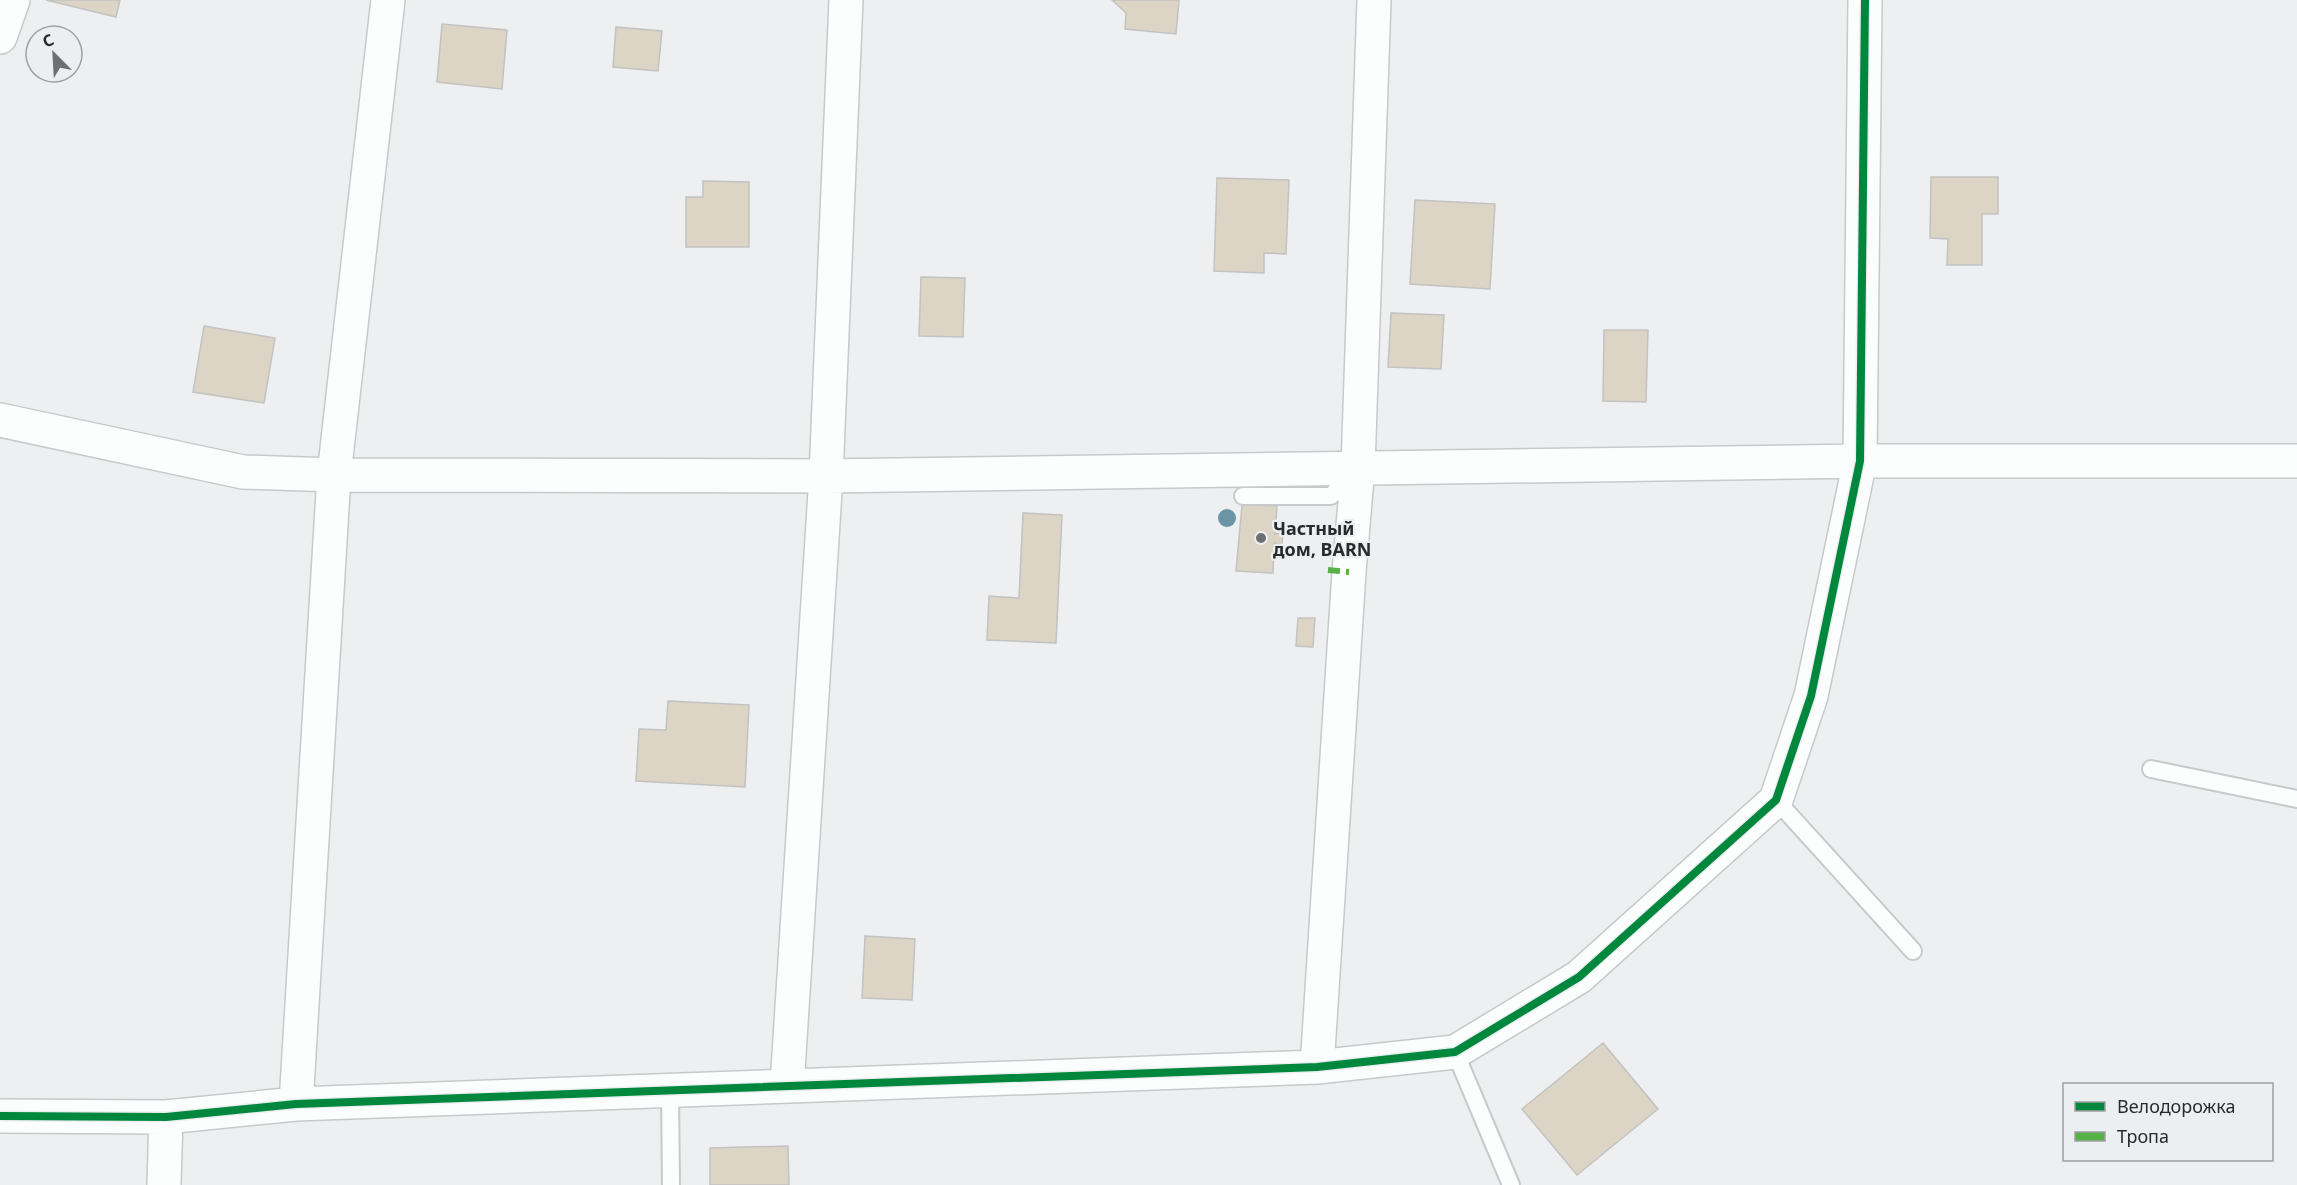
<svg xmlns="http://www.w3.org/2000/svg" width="2297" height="1185" viewBox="0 0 2297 1185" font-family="'Noto Sans',sans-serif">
	<rect width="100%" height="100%" fill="#edeff0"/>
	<path fill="#dcd5c6" stroke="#c2c2c2" stroke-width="1.5" d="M46,0H120L116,17Z
		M1112,0H1179L1176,34L1125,29L1126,13Z
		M442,24L507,30L502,89L437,82Z
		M616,27L662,31L658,71L613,67Z
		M1931,177H1998V214H1982V265H1947L1948,239L1930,238Z
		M1217,178L1289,180L1286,254L1264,253V273L1214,271Z
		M703,181L749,182V247H686V197H703Z
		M1415,200L1495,204L1490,289L1410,284Z
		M921,277L965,278L963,337L919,336Z
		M1391,313L1444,315L1441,369L1388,367Z
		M204,326L275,338L264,403L193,392Z
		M1604,330H1648L1646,402L1603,401Z
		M1242,505L1277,506L1275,534L1283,533L1282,544L1274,543L1273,573L1236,571Z
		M1023,513L1062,515L1056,643L987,640L989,596L1019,598Z
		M1298,618H1315L1313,647L1296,646Z
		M668,701L749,705L745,787L636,781L639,729L666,730Z
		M865,936L915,939L912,1000L862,998Z
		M1603,1043L1658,1109L1577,1175L1522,1109Z
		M788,1146L789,1185H710V1148Z"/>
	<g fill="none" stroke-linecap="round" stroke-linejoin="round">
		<defs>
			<path id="lane" d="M1243,496H1331L1356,470
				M2151,769L2297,799
				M1776,800L1913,951
				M1455,1052L1511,1185
				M670,1091L671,1185"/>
			<path id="street" d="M0,37L13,0
				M0,420L243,472L334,475L826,476L1860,461H2297
				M1317,1067L1349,572L1358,467L1374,0
				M787,1086L826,476L846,0
				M296,1104L334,475L388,0
				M0,1116L166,1117L296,1104L1317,1067L1455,1052L1579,977L1776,800L1811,696L1860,461L1865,0
				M164,1185L166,1117"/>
		</defs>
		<use href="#lane" stroke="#c8c9ca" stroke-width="20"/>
		<use href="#street" stroke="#c8c9ca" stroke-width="36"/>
		<use href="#lane" stroke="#fcfdfd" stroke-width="16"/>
		<use href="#street" stroke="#fcfdfd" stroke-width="33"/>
		<path stroke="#56b246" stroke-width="6" stroke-dasharray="12 6" stroke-linecap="butt" d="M1328,570L1349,572"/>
		<defs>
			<path id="cycleway" d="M0,1116L166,1117L296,1104L1317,1067L1455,1052L1579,977L1776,800L1811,696L1860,461L1865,0"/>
		</defs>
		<use href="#cycleway" stroke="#eceff1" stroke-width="11"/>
		<use href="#cycleway" stroke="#00873e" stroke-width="8"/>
	</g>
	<circle fill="#6c94a7" cx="1227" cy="518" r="9"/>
	<circle fill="#6e6f70" stroke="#eceff1" stroke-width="2" cx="1261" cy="538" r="6"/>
	<g text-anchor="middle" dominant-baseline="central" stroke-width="4.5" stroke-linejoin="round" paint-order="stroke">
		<g font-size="18" font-weight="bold" fill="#292a2b" stroke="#eceff1" text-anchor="start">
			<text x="1273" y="528">Частный<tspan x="1273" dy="21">дом, BARN</tspan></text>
		</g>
	</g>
	<rect x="2063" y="1083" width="210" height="78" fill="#eceff1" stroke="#9ea0a2" stroke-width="1.5"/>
	<rect x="2075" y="1102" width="30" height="9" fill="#00873e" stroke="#9ea0a2" stroke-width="1.5"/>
	<text x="2117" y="1113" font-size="18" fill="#292a2b">Велодорожка</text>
	<rect x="2075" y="1132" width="30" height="9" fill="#56b246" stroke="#9ea0a2" stroke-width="1.5"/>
	<text x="2117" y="1143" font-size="18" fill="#292a2b">Тропа</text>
	<g transform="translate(54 54) rotate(336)"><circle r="28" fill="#eceff1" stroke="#9ea0a2" stroke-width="1.5"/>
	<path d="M0-4.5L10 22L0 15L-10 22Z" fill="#6e6f70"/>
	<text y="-9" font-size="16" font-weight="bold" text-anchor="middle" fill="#292a2b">С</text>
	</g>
</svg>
